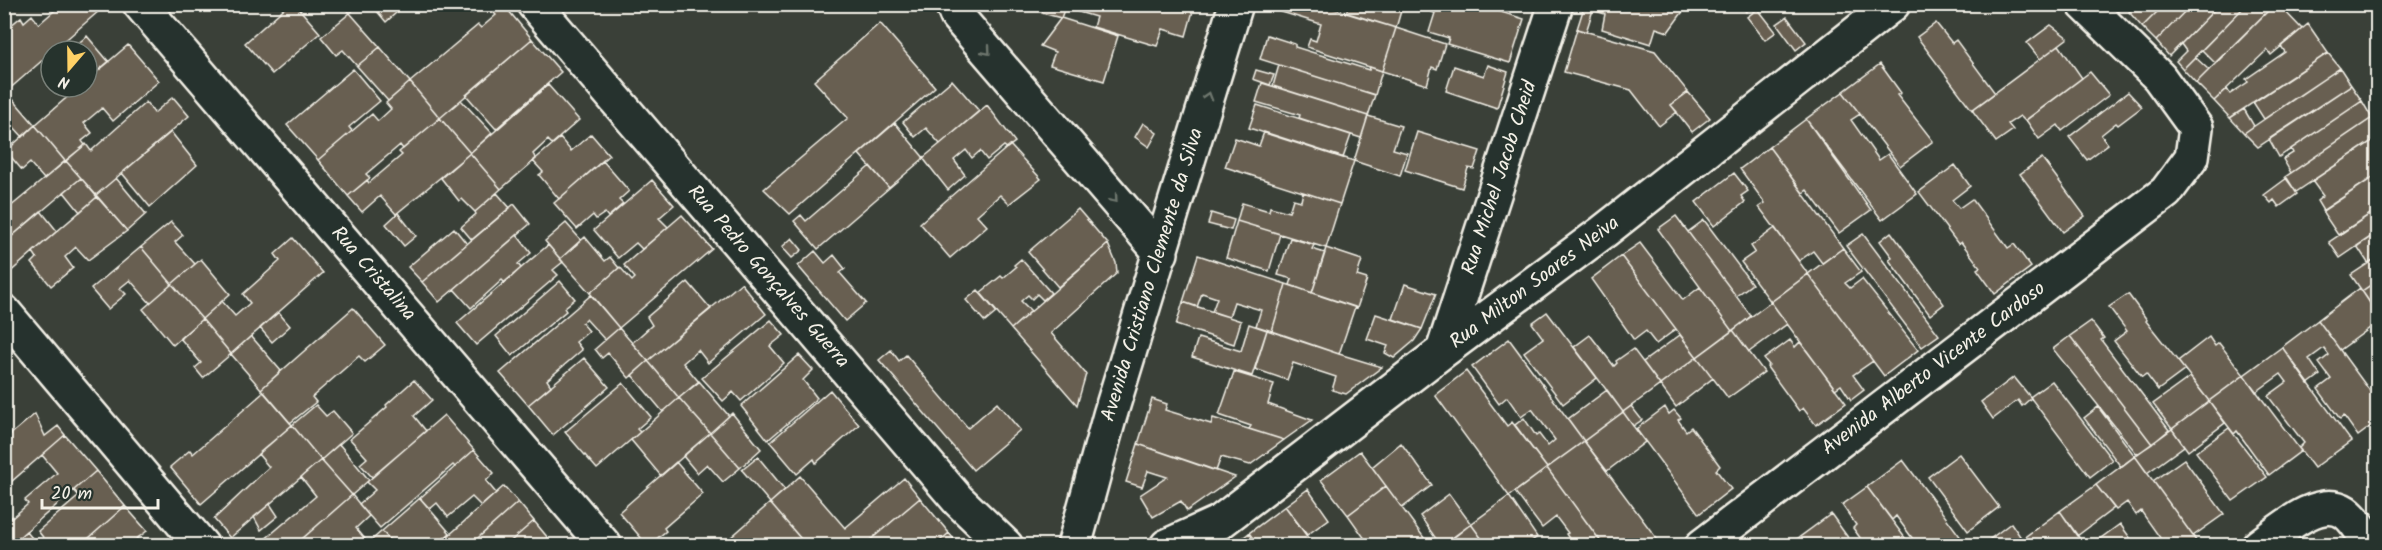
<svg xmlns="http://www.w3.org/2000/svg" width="2382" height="550" viewBox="0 0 2382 550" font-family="Kalam,sans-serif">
	<rect width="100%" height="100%" fill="#3a4038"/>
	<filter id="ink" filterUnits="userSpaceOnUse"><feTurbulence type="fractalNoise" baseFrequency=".0167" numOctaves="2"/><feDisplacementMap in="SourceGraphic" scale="12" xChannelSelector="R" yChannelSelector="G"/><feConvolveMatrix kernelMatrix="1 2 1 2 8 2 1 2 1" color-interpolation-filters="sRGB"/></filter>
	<g filter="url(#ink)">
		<path fill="#685f51" stroke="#f4f1e8" stroke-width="1.5" d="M62,4H94L99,11L6,92L4,31L21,17L24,22L32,15L39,24Z
			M289,4H295L320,33L272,74L245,43Z
			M342,4H360L350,13Z
			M371,4H406L386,22Z
			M503,4L532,39L440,118L410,82L478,25L481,28L496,15L493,12Z
			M1045,4H1066L1061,18L1042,13Z
			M1066,4H1172L1193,11L1186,36L1163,29L1157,46L1093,27L1096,17L1065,8Z
			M1172,4H1195L1193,11Z
			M1277,4H1319L1396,28L1382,71L1307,47L1310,39L1316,41L1321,24L1275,10Z
			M1349,4H1403L1396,28L1346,13Z
			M1407,4H1475L1524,19L1510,63L1447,44L1449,38L1429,32L1435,13Z
			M1585,4H1665L1684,10L1668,32L1656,28L1651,44L1602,29L1605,14L1593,10L1586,32L1577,29Z
			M1740,4H1756L1746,12Z
			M2137,4H2165L2142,27L2129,12Z
			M2165,4H2192L2156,41L2142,27Z
			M2192,4H2220L2169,56L2156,41Z
			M2220,4H2247L2183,69L2176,61L2186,51L2181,44Z
			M2247,4H2275L2215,63L2202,50Z
			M2275,4H2278L2302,29L2271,55L2267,50L2214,101L2196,83Z
			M1758,9L1776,32L1765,40L1747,17Z
			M350,13L380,47L357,66L343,50L336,55L321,37Z
			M1787,17L1806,42L1796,50L1777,24Z
			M1061,18L1118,36L1104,81L1050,65L1055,52L1040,46Z
			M880,23L935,87L790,214L764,189L848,118L814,81Z
			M1936,23L1952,43L1956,40L1995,93L1972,110L1917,37Z
			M2308,24L2328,53L2230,118L2214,101L2227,89L2230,94L2248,82L2246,79L2285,52L2281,46Z
			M2051,25L2068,38L2040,59L2027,43Z
			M1396,28L1445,44L1437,69L1432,67L1427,85L1382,71Z
			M1577,29L1655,51L1688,92L1671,105L1677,112L1659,126L1631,90L1564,72Z
			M1267,35L1295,44V47L1369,70L1370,67L1382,71L1375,95L1260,59Z
			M87,36L109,62L87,80V51H69Z
			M532,39L561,72L496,129L466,95Z
			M128,45L159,81L113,121L102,108L84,123L92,133L82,141L85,145L65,161L35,125L79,87H87V80Z
			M2059,45L2082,78L2025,121L2020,116L2008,124L2013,130L1996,142L1972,110Z
			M380,47L410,82L388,101L357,66Z
			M2328,53L2340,68L2264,119L2253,102Z
			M2195,57L2209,70L2196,83L2183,69Z
			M1880,64L1901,93L1897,95L1933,141L1900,166L1843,92Z
			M1279,65L1375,95L1368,116L1273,86Z
			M1488,65L1508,72L1497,108L1446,91L1454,66L1484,76Z
			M2340,68L2351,85L2258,147L2244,133Z
			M353,69L380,101L349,127L352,131L318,160L287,125Z
			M1256,70L1274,75L1270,85L1253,79Z
			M2090,72L2109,95L2062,131L2058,125L2039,139L2026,120Z
			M952,80L979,111L940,144L926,128L915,137L903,122Z
			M410,82L440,118L403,149L400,145L366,174L370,178L348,196L318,160L372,114L378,121L391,109L386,103Z
			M1262,83L1368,116L1361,138L1299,118L1300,115L1256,102Z
			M548,85L579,120L552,144L548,140L533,154L536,159L501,189L470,153Z
			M2351,85L2362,101L2279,157L2269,139Z
			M5,90L35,125L23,137L11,124L4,129Z
			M1688,92L1710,118L1692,132L1671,105Z
			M1843,92L1860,114L1851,120L1879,160L1888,154L1917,194L1882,220L1806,119Z
			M2128,92L2142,107L2118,125L2116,123L2101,135L2108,144L2087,160L2069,137Z
			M173,97L189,116L96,195L66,161L86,144L91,151L146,102L154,113Z
			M461,100L492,133L470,153L440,118Z
			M2362,101L2372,118L2291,173L2283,159L2293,153L2291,149Z
			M987,105L1015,142L1007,148L1004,146L987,160L980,151L972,158L966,150L954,160L965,175L948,190L923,158Z
			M1257,105L1351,135L1343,158L1249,128Z
			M2244,109L2254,126L2244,133L2230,118Z
			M1368,116L1401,126L1393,149L1407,153L1400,176L1354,161Z
			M440,118L470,153L396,214L380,196L362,212L348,196L367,180L369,183L402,155L399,152Z
			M2372,118L2378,125V137L2296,192L2285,177Z
			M1806,119L1871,210L1839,233L1807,190L1803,193L1769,147Z
			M895,123L924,158L889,188L859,154Z
			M1143,123L1157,133L1149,147L1135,137Z
			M35,125L65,161L44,179L30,163L22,170L6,151Z
			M171,132L197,165L150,207L122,173Z
			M1264,132L1354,161L1340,204L1225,167L1235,138L1259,146Z
			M1417,132L1480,151L1474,169L1468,168L1462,188L1405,170Z
			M591,134L609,155L559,199L539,175L543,172L533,161L560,138L571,151Z
			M2378,137V174L2323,211L2317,201L2323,196L2312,181Z
			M1010,145L1041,179L1009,204L1000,195L977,215L987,226L950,258L920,223Z
			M1769,147L1843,248L1822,263L1813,251L1799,261L1759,207L1765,203L1740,169Z
			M470,153L501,189L475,212L462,199L459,201L441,178Z
			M2042,158L2085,216L2063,232L2020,174Z
			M66,161L81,178L4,243V212Z
			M603,161L629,191L619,200L623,204L608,217L605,213L596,219L593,215L577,229L554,203Z
			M1955,165L1970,186L1952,200L1959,208L1972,199L2008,248L2014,244L2031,267L1995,294L1977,269L1980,267L1961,242L1958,244L1919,192Z
			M870,166L889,188L818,249L794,221L801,215L806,221Z
			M1734,173L1748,191L1741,196L1745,202L1714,226L1696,202Z
			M2378,174V209L2338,235L2322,211Z
			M81,178L97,197L80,212L64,192Z
			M116,178L146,214L127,231L96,195Z
			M2287,178L2297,194L2279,207L2274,200L2271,203L2264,195Z
			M652,180L674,205L659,218L668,227L642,249L636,243L618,258L594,230Z
			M1303,192L1340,204L1326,248L1237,221L1242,203L1269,211L1270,207L1289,212L1293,199L1301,201Z
			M497,193L510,208L472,240L461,227L476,214L475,212Z
			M97,197L127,231L88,260L76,247L65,257L73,268L51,286L32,263L37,258L33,252Z
			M514,204L530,224L439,302L422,282Z
			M1078,209L1108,244L1058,287L1028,252Z
			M2378,209V232L2340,258L2329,242Z
			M41,211L57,231L7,275L4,272V243Z
			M398,213L416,236L404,246L386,224Z
			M1211,213L1234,220L1231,230L1208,224Z
			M682,215L712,249L619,328L590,293L620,267L632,281L635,278L624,265Z
			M1676,216L1751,316L1732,331L1658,229Z
			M1704,220L1752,284L1736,296L1688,232Z
			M1237,221L1280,234L1269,271L1226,258Z
			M171,222L183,235L175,242L195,264L172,284L141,247Z
			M566,223L581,240L560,259L545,241Z
			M454,228L467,244L422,282L408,267Z
			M1775,228L1808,274L1771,302L1741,262L1755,252L1751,246Z
			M1891,232L1944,304L1930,315L1889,260L1892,257L1880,241Z
			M2378,232V257L2368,263L2357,246Z
			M1863,234L1939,335L1922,347L1846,246Z
			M517,235L531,253L518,264L521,268L505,283L502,280L471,308L454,289Z
			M585,237L605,261L610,257L619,268L590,293L560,259Z
			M293,238L323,273L231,354L202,319L222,301L235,316L250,303L243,294L280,261L275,254Z
			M792,238L802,250L792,258L782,247Z
			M1290,238L1314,245L1312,249L1325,253L1312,293L1290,285L1292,279L1278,275Z
			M1640,243L1683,300L1700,287L1732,331L1697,357L1621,256Z
			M1108,244L1116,263L1117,273L1051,333L1086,374L1077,405L1011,329Z
			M548,245L563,262L553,270L558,275L476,345L457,323Z
			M141,247L172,284L150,303L130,280L120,288L126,294L108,309L91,289Z
			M1326,248L1362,260L1357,276L1367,279L1357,308L1312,293Z
			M1843,248L1861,272L1845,283L1850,288L1862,279L1918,350L1884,376L1808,274Z
			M815,251L825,263L834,255L845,269L840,273L866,303L845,321L798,266Z
			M1198,255L1286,284L1272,331L1256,326L1261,310L1234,302L1229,317L1212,312L1217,298L1202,293L1197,307L1183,302Z
			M1621,256L1676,329L1656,344L1646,331L1634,340L1591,279Z
			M2378,257V280L2362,291L2351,275Z
			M201,259L230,294L202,319L172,284Z
			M1021,259L1051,293L1043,300L1037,294L1032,299L1028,295L1021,301L1031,311L1011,329L980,293L1001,276L1003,278L1016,267L1014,265Z
			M1808,274L1873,361L1853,375L1864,390L1851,400L1841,385L1835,389L1771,302Z
			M2378,280V304L2373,307L2362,291Z
			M560,281L575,299L564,308L566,311L512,356L496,336Z
			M688,282L711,309L648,361L632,343L652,325L647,317Z
			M741,283L766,314L708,363L698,350L683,363L699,382L679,398L648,361Z
			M172,284L202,319L173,345L143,309Z
			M1286,284L1355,307L1339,354L1272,331Z
			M1405,284L1436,294L1422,329L1393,319Z
			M2360,288L2378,315V322L2340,350L2318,320Z
			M978,290L997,312L985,322L966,300Z
			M2128,294L2147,320L2146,321L2185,370L2158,390L2146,374L2142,377L2114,341L2127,331L2109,307Z
			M591,295L619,328L605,340L586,319L582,323L589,331L576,342L582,350L547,380L551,386L528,405L500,373Z
			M1183,302L1241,321L1234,344L1176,325Z
			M1771,302L1787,324L1749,352L1733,330Z
			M353,308L385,345L365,362L359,356L312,397L316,402L290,423L261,389Z
			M278,312L290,326L272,342L260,328Z
			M1547,312L1597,378L1563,404L1524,352L1543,338L1532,323Z
			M1376,314L1422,329L1414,341L1394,358L1385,353L1388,346L1367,339Z
			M202,319L231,354L203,378L195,368L201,363L180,338Z
			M771,320L784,335L770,346L784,363L741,401L733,392L723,401L702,378Z
			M2318,320L2378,402V421L2358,436L2344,416L2340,419L2318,389L2331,379L2319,363L2329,355L2324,348L2309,359L2320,375L2308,384L2282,347Z
			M2091,321L2104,338L2101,340L2169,430L2152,444L2070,336Z
			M1249,324L1267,330L1252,376L1192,357L1198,338L1241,351Z
			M619,328L648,361L629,378L608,353L602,358L595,349Z
			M1267,330L1339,354L1382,367L1346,394L1332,390L1336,377L1293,363L1287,380L1255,369Z
			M1733,330L1764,372L1728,398L1697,357Z
			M1590,335L1614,366L1617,363L1616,361L1633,349L1660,385L1623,412L1574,347Z
			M1680,335L1697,357L1660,385L1643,362Z
			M251,336L281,371L261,389L231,354Z
			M2070,336L2152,444L2137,454L2053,349Z
			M2209,337L2215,346L2219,343L2244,375L2209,401L2178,361Z
			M1509,339L1584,441L1547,468L1515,425L1524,418L1536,436L1539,434L1548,446L1555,440L1532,409L1521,417L1507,397L1499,404L1472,367Z
			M1790,340L1795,347L1800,342L1846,403L1816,425L1803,408L1799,411L1767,367L1769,365L1764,359Z
			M2282,347L2351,441L2314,468L2299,448L2304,443L2268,396L2287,382L2281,374L2256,392L2244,375Z
			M891,350L899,361L906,355L968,428L997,403L1020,430L973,470L879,360Z
			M799,355L813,370L803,380L817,398L768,440L741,406Z
			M1697,357L1713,378L1676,407L1660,385Z
			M584,358L609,387L553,435L528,405Z
			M648,361L679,398L663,412L632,375Z
			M1466,371L1507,426L1512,422L1547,468L1509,496L1435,395Z
			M1234,372L1274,384L1268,404L1312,420L1284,440L1249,429L1251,426L1219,415Z
			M2244,375L2301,451L2269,475L2237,431L2234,434L2209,401Z
			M2014,377L2031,398L2022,406L2018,400L1993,419L1981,402Z
			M2190,377L2209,401L2172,429L2153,404Z
			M414,380L432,400L414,416L426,431L372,477L360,464L367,458L350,439L387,407L386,405Z
			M699,381L729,416L710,433L679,398Z
			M2052,381L2112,460L2090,477L2030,397Z
			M623,383L651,417L637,429L640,432L597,469L565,432Z
			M830,390L859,425L816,463L814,459L797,474L770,442Z
			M1607,390L1623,412L1584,441L1568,419Z
			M264,392L292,425L201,504L170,467L190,450L193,454Z
			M679,398L710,433L661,476L631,440Z
			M1152,399L1167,404L1165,410L1211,424L1213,418L1284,440L1250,465L1221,457L1216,471L1138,444Z
			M2209,401L2225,423L2188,451L2172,429Z
			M316,405L326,416L333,411L352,433L321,460L292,425Z
			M1631,406L1642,420L1633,426L1623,412Z
			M1665,407L1669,414L1674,410L1681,418L1678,420L1686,431L1691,427L1720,466L1716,470L1731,489L1699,514L1636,429Z
			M2098,407L2135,456L2121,467L2084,418Z
			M1623,412L1645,442L1607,471L1584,441Z
			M732,413L761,449L740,468L710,433Z
			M35,414L45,436L58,426L65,435L4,488V440Z
			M444,415L474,450L455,467L453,465L380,528L359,504L375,490L367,482Z
			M292,425L321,460L230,538L214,519L269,467L258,454Z
			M2229,428L2267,477L2233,501L2196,452Z
			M2172,429L2184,446L2147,473L2135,456Z
			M710,433L740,468L723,482L707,464L697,473L683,456Z
			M65,435L96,471L9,546H4V509L12,518L28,504L25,500L57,473L42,455Z
			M1584,441L1660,543L1658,546H1604L1547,468Z
			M1401,443L1432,485L1402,508L1372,467Z
			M339,444L369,480L352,495L321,460Z
			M1138,444L1235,477L1187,511L1181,501L1153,517L1140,495L1167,477L1148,471L1142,487L1126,482Z
			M474,450L494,473L486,481L496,493L481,506L472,497L448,517L437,503L430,509L420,498Z
			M1360,451L1386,486L1348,515L1321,480Z
			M1959,454L1999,507L1968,531L1928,477Z
			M2135,456L2193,536L2199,546H2158L2163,542L2141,511L2136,515L2127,502L2116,510L2096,485Z
			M758,457L785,490L770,503L742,470Z
			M2184,459L2224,514L2193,536L2153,481Z
			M321,460L352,495L294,546H257L316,496L301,477Z
			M1903,460L1962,539L1952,546H1918L1896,516L1892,520L1867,487Z
			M676,462L703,494L664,528L666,531L648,546L619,512Z
			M1547,468L1601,542L1596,546H1574L1566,534L1568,533L1556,517L1542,528L1515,492Z
			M96,471L125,506L80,546H50L38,531L79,496L74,490Z
			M800,476L845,528L904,478L920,498L863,546H807L770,503Z
			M2096,485L2114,508L2077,536L2060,511Z
			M504,486L518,502L469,546H437Z
			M1386,486L1430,546H1370L1348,515Z
			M1867,487L1911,546H1866L1853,528L1856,525L1842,505Z
			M1308,489L1329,519L1307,535L1285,506Z
			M1449,494L1471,524L1441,546L1420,516Z
			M352,495L369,516L356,528L365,539L358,546H294Z
			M1509,496L1537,537L1525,546H1487L1471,524Z
			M420,498L450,533L435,546H395L382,531Z
			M920,498L949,533L934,546H863Z
			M518,502L534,521L505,546H469Z
			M770,503L801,539L793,546H721Z
			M270,504L278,516L261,530L254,517Z
			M125,506L147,531L131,543L133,546H80Z
			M1285,506L1314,546H1259L1249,533Z
			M2060,511L2085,546H2027L2022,539Z
			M1831,514L1854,546H1796L1793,542Z
			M534,521L548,538L539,546H505Z
			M2011,523L2022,539L2014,546H1981Z
			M1471,524L1487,546H1443Z
			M2120,524L2136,546H2090Z
			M26,531L39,546H9Z
			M382,531L395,546H365Z
			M949,533L959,546H934Z
			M1249,533L1259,546H1232Z
			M1364,538L1370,546H1353Z
			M801,539L807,546H793Z
			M2022,539L2027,546H2014Z"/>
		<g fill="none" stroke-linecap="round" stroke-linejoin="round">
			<defs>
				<path id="minor" d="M140,4L605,546
					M534,4L958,500L1006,546
					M952,4L957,16L1161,253
					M4,312L202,546
					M1443,351L1556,4
					M1074,546L1110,415L1236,4
					M1167,546L1220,522L1443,351L1603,232L1893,4
					M1702,546L2166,192L2192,157L2196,128L2159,77L2084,4
					M2259,546C2280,531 2319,495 2345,512C2356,520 2364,535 2371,546"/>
			</defs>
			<use href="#minor" stroke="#f4f1e8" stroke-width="38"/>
			<use href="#minor" stroke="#26332d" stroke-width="33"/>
		</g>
		<defs><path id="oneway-chevron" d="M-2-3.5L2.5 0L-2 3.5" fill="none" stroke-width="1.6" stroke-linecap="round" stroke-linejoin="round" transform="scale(1.5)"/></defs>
		<g stroke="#6e766e">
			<use href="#oneway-chevron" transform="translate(987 51) rotate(49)"/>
			<use href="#oneway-chevron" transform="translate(1208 96) rotate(-73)"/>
			<use href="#oneway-chevron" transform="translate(1114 199) rotate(49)"/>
		</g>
	</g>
	<g text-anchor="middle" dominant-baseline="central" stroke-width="4.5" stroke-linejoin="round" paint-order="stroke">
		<g font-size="20" fill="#f4f1e8" stroke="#26332d">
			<text transform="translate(1500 178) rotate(-72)">Rua Michel Jacob Cheid</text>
			<text transform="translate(373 274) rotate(49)">Rua Cristalina</text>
			<text transform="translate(1153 275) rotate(-73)">Avenida Cristiano Clemente da Silva</text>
			<text transform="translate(768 277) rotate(49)">Rua Pedro Gonçalves Guerra</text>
			<text transform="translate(1535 283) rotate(-37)">Rua Milton Soares Neiva</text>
			<text transform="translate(1934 369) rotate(-37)">Avenida Alberto Vicente Cardoso</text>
		</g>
	</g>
	<rect width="2382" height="550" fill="none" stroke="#26332d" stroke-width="24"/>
	<rect x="12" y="12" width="2358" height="526" fill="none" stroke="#f4f1e8" stroke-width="2" filter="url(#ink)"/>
	<g transform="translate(69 69) rotate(200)"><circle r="28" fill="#26332d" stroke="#787f78" stroke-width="1.5"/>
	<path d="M0-4.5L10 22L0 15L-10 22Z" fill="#ffd166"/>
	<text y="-9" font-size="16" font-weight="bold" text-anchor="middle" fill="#f4f1e8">N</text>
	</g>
	<path d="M42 499v9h116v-9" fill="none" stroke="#f4f1e8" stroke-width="3"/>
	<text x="51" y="499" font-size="18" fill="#f4f1e8" stroke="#26332d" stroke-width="4.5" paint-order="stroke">20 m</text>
</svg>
